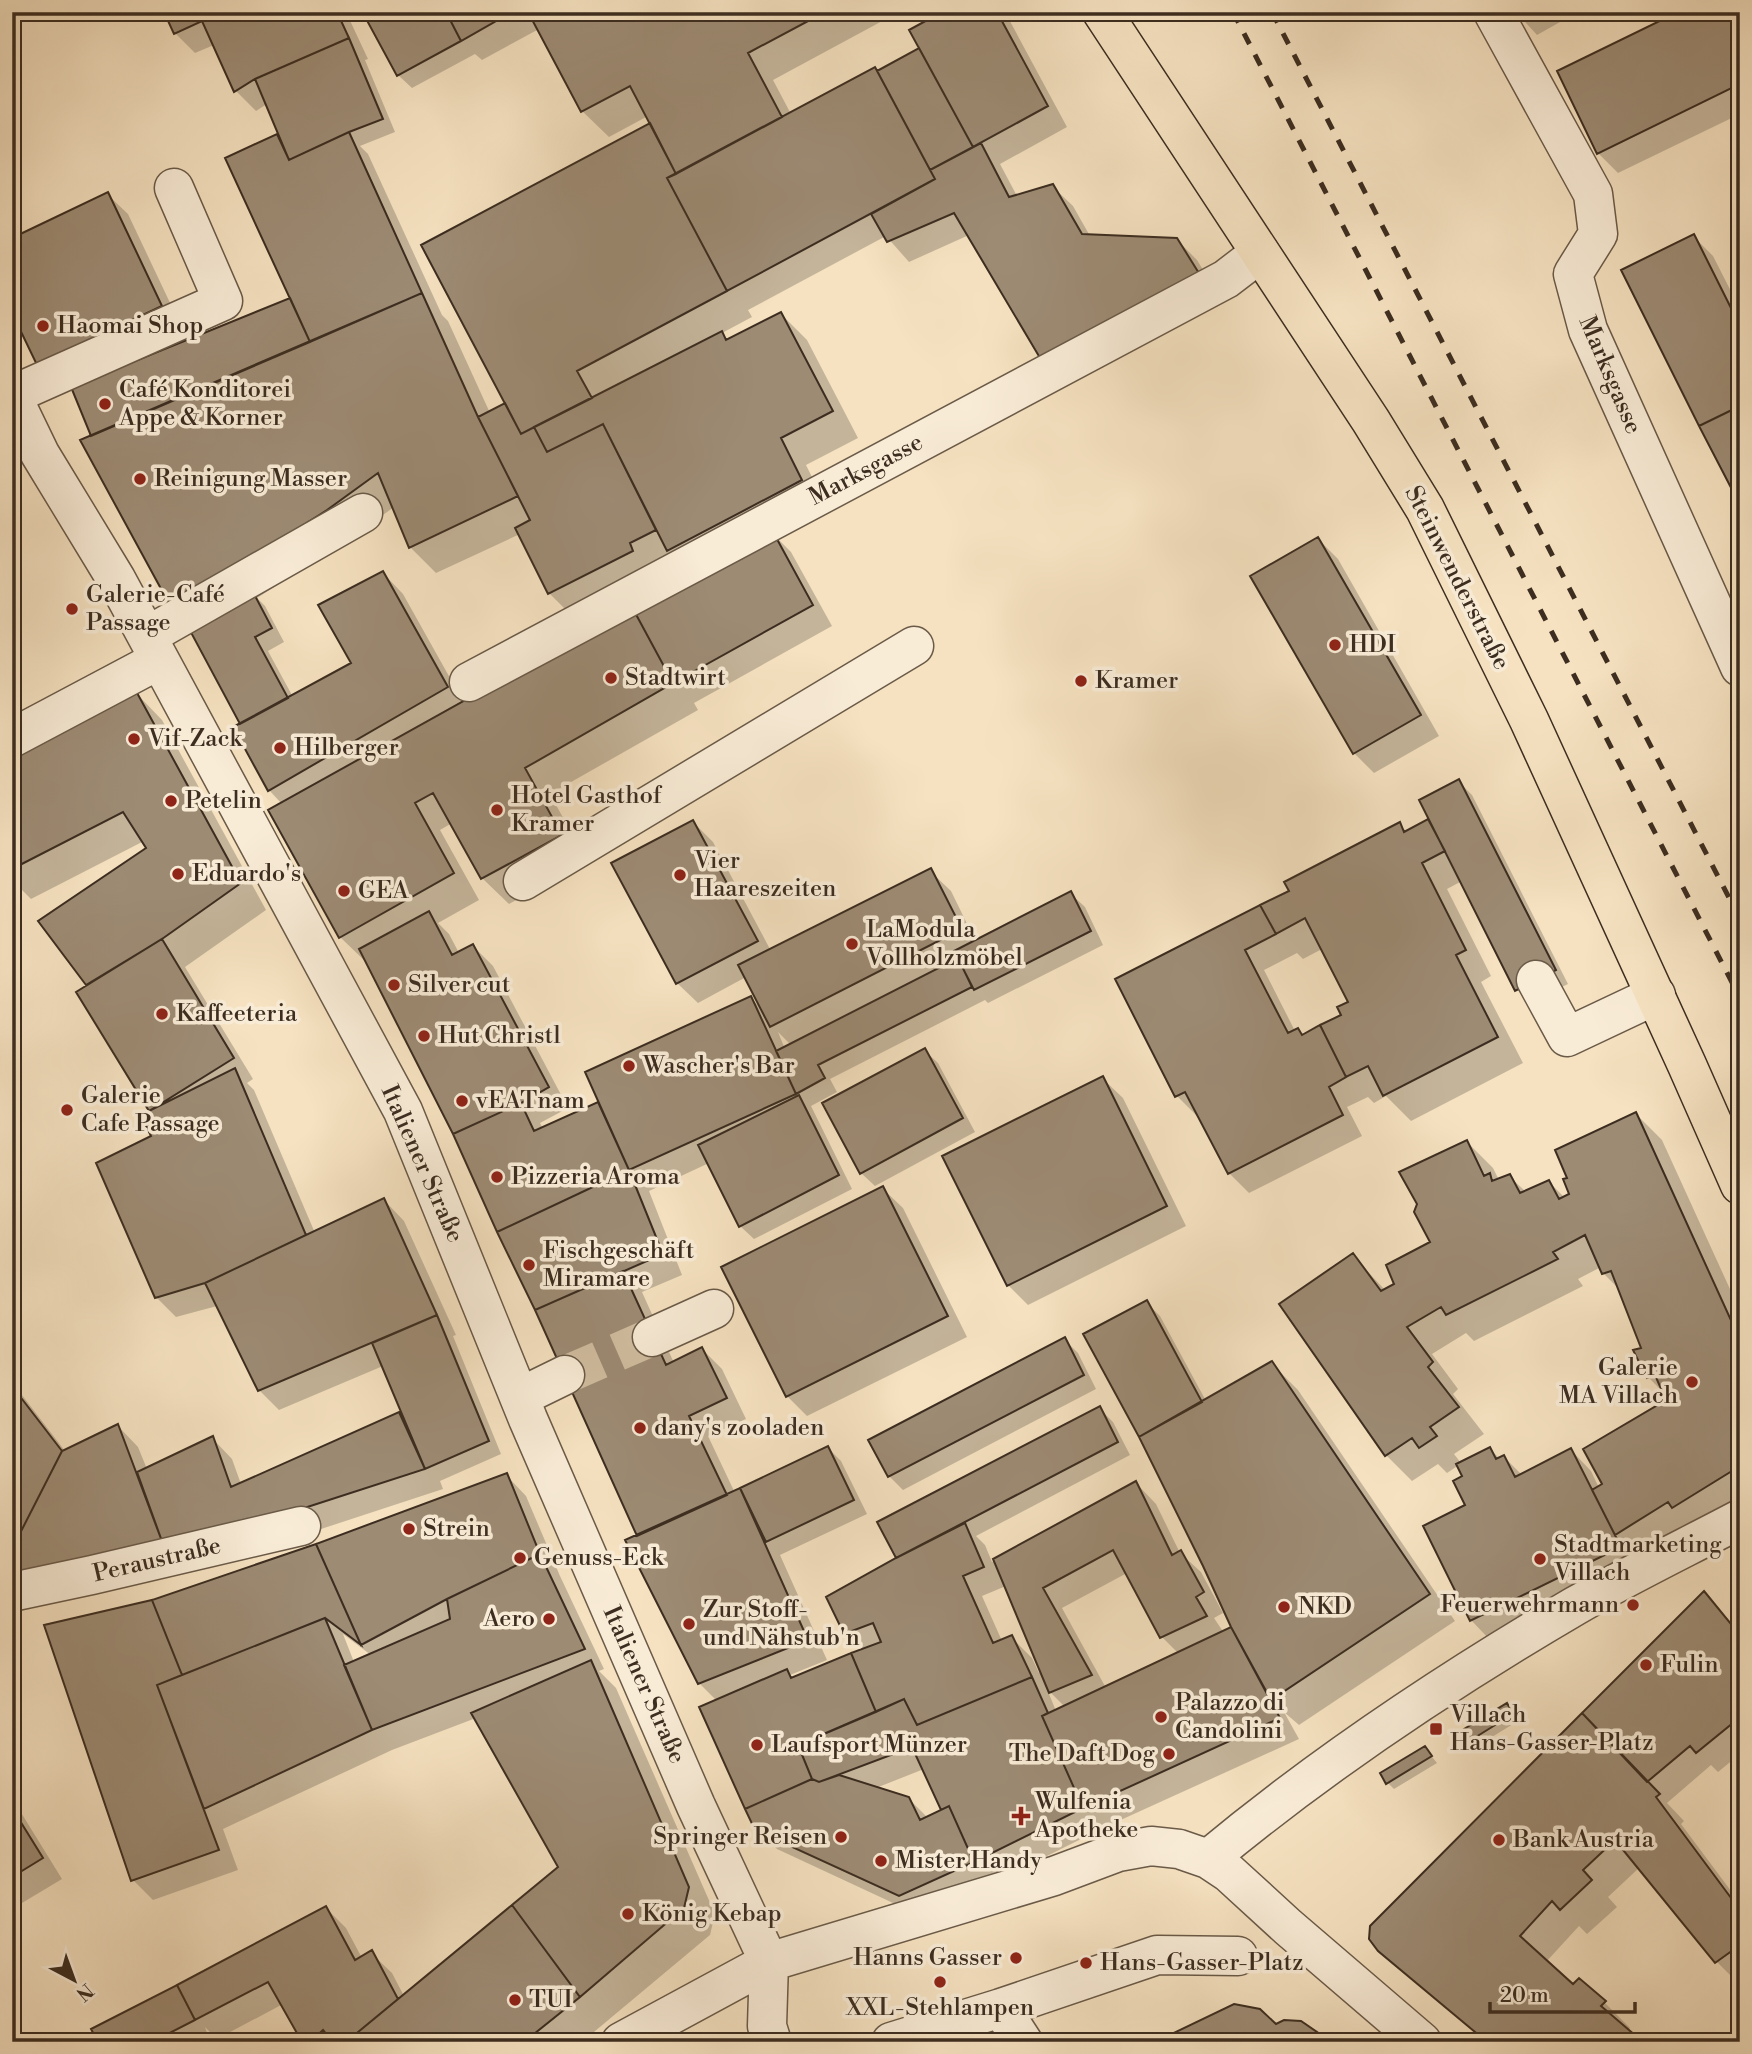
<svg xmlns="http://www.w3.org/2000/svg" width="1752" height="2054" viewBox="0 0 1752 2054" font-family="'Libre Bodoni',serif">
	<rect width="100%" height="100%" fill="#f6e2c1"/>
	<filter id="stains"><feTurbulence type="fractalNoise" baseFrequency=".00286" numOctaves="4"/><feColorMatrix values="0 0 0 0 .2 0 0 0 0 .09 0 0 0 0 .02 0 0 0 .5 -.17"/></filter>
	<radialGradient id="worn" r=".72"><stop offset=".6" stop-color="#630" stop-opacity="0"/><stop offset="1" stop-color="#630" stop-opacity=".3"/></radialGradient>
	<path fill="#0003" fill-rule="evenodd" d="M166,12H346L368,59L365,60L395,132L360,146L368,154L442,315L448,321L490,413L507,404L652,124L648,116L609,137L582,111L539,29L482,60L475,54L412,88L398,75L365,12H417L419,16L426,12H899L773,80L791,114L878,72L922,48L945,12H1005L1067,127L1000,164L1017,196L1052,186L1073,206L1090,236L1177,240L1197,260L1221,299L969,235L909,262L886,236L748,310L752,317L722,333L729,341L781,314L807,340L858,438L806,465L827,507L774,535L791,552L832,626L694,703L698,710L550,794L587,861L509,904L482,878L452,823L440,830L479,900L438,923L449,934L459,953L473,946L493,966L568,1108L540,1123L543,1129L601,1103L751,998L762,1009L746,977L698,1003L677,983L693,822L713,842L771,951L930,871L951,891L976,942L1071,894L1085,907L1103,945L988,1003L985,1000L830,1079L837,1092L811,1106L852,1189L754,1239L740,1226L709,1163L649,1191L682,1275L642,1292L674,1363L702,1349L722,1369L746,1419L708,1436L735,1493L828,1448L841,1461L867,1514L780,1555L827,1660L790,1675L794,1678L864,1651L845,1633L898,1559L880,1523L1099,1408L1113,1422L1130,1455L976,1536L985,1545L992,1562L1136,1483L1156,1504L1180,1553L1201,1572L1223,1613L1214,1618L1224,1633L1233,1628L1146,1302L1160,1316L1206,1401L1271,1363L1298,1390L1455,1621L1299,1725L1284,1712L1299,1739L1103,1828L995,1882L921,1916L777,1849L757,1828L717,1701L699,1683L639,1537L454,1133L367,963L340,937L282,804L269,790L236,728L242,724L93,436L292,299L277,136L283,142L267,104L256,111L236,91L214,45L195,53L175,33ZM394,507L410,547L436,573L520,534L549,593L569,613L652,571L648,564L671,552L694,575L464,703L403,594L383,573L353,663L293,697L268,651L284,642L265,606L257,598L354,536ZM778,1032L791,1045L785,1049ZM1127,1573L1162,1637L1179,1654L1106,1688L1062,1608ZM1006,1586L1041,1671L1039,1673L1032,1658L1011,1637L1002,1641L982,1596ZM1047,1689L1065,1707L1056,1711ZM924,1769L943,1811L928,1818L908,1798L876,1788Z
		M1516,12H1578L1537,35Z
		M1740,12V114L1618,173L1598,153Z
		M107,194L128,214L181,326L59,384Z
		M1693,236L1713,256L1740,309V500Z
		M1318,539L1338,559L1439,736L1374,773L1354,753Z
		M136,693L162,720L266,910L185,967L253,1079L247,1083L254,1090L315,1233L384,1200L404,1221L456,1335L453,1336L501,1454L440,1481L443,1489L315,1531L184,1564L12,1613V1382L65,1451L118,1426L138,1447L147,1469L212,1438L232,1459L241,1484L399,1414L407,1421L383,1366L279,1410L259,1390L217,1306L176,1317L156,1297L152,1112L79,992L89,986L40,921L149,848L144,841L31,899L12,880V757Z
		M1458,781L1472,795L1568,984L1530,1003L1517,989L1462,881L1447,889L1491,976L1481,982L1523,1063L1411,1121L1386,1096L1374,1103L1368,1097L1347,1107L1362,1136L1249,1193L1229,1173L1199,1115L1197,1116L1177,1096L1118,980L1291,891L1399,824L1407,832L1427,821L1434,827ZM1322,949L1350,1002L1343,1016L1304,1036L1298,1030L1295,1031L1264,970L1297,953L1303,959Z
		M924,1050L938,1063L975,1132L875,1186L861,1173Z
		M1102,1078L1123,1098L1186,1226L1028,1305L1008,1285Z
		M1636,1114L1662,1140L1740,1311V1508L1642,1560L1631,1549L1640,1567L1491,1641L1471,1620L1425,1527L1467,1506L1464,1477L1459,1465L1447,1473L1438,1464L1412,1481L1386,1455L1353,1256L1385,1290L1396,1285L1433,1242L1467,1142L1493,1168L1499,1180L1509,1176L1526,1192L1549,1182L1565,1198L1572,1195ZM1601,1267L1603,1273L1620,1290L1643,1349L1648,1377L1665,1394L1668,1401L1599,1488L1591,1471L1571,1450L1522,1475L1504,1457L1500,1459L1490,1449L1461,1463L1454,1454L1484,1434L1453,1394L1458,1389L1432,1354L1466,1333L1474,1341L1583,1286L1578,1279Z
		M882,1188L903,1208L967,1337L807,1416L787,1396Z
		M1064,1339L1078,1353L1096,1389L903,1490L889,1476Z
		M506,1475L526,1496L560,1576L604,1669L599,1671L616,1688L715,1914L710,1935L582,2042H304L283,2004L217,2039L205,2027L207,2033L191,2042H100L326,1908L346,1928L362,1958L371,1953L392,1973L404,1996L561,1868L476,1718L392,1750L223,1829L238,1870L153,1900L133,1880L153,1601L317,1545ZM343,1634L371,1655L354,1662Z
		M1704,1593L1740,1632V1754L1718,1772L1711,1765L1667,1803L1684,1821L1681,1824L1740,1903V1985L1717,1962L1640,1867L1608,1897L1617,1907L1587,1934L1579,1926L1546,1962L1573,1986L1604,2002L1630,2028L1628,2031L1396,1964V1967L1379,1950Z
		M1506,1705L1518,1721L1479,1745L1473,1739Z
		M1425,1748L1437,1763L1394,1789L1388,1783Z
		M12,1798L62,1879L12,1909Z"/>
	<path fill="#9d8b74" stroke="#3c2d20" stroke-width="2" d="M164,12H337L349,38L255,79L234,92L202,21L174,34Z
		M370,12H412L415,17L422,12H446L461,41L397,76L364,15Z
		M446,12H512L461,41Z
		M528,12H825L748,53L782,117L676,174L630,86L581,112Z
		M942,12H997L1048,106L973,147L909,30Z
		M1678,12H1740V84L1597,154L1557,71Z
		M349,38L383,119L349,132L289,160L255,79Z
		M919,48L973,147L930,170L877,71Z
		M875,67L935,179L727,291L667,178Z
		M650,123L676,174L667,178L727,291L577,371L592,398L521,434L421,245Z
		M349,132L422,293L310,342L225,158L277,134L289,160Z
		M981,143L1009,197L1053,184L1082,234L1177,238L1202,278L1043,363L954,213L887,242L871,214L935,179L930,170Z
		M108,192L162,306L37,365L12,313V238Z
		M1694,234L1740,326V406L1699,426L1621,270Z
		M422,293L478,417L518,496L409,548L378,473L327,510L172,609L80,440Z
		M290,298L310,342L91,436L71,387Z
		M781,312L833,411L781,438L802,480L667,551L603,424L547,452L534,427L722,331L726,340Z
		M505,403L521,434L534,427L547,452L603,424L656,530L630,543L633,551L548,594L515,528L530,520L478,417Z
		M1740,406V505L1699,426Z
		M772,530L813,605L673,683L632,607Z
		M1318,537L1421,715L1353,754L1250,576Z
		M383,571L448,687L268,791L233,727L351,663L318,605Z
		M252,590L272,628L255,637L288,698L240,724L187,625Z
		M632,607L673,683L525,768L562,835L481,879L433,793L415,803L454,873L339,938L268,810Z
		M136,691L241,883L162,939L86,985L38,921L146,848L123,812L12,869V755Z
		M1459,779L1556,970L1515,991L1419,800Z
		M1428,819L1445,851L1422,863L1466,950L1456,955L1498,1037L1383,1096L1368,1066L1346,1077L1320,1025L1341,1015L1337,1007L1348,1002L1305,918L1276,934L1260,905L1289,891L1284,882L1400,822L1404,832Z
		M693,820L758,941L676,984L611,863Z
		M931,868L962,929L770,1027L738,965Z
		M1071,891L1091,931L974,990L954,951Z
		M1260,905L1276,934L1245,950L1288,1033L1298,1028L1302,1035L1320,1025L1346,1077L1329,1087L1343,1115L1228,1174L1185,1092L1175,1097L1115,979Z
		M429,911L452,955L473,944L549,1087L521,1103L453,1134L359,949Z
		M162,939L234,1058L149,1111L76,992Z
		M958,958L972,987L818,1065L825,1078L796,1094L776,1051Z
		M751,996L796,1094L629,1170L585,1072Z
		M925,1048L963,1118L860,1174L822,1103Z
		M235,1068L306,1235L205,1283L155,1298L96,1163L151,1136L139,1111H149Z
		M1103,1076L1167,1206L1007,1286L942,1156Z
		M799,1095L839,1175L739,1227L698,1145Z
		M598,1102L629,1170L497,1232L453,1134L521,1103L534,1131Z
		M1636,1112L1740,1340V1349L1734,1352L1740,1361V1466L1672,1508L1668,1502L1615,1535L1592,1490L1602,1484L1583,1449L1666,1400L1655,1375L1647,1378L1633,1350L1641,1348L1611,1271L1602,1274L1585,1235L1553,1252L1558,1259L1446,1315L1441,1307L1407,1327L1433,1362L1428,1367L1459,1407L1430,1427L1437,1436L1419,1448L1412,1438L1385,1456L1279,1304L1353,1253L1381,1291L1394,1284L1386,1265L1430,1242L1414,1212L1417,1204L1399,1172L1467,1140L1484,1176L1490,1173L1492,1181L1510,1174L1520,1193L1549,1180L1559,1199L1569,1194L1563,1179L1567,1178L1555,1150Z
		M629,1170L663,1254L535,1310L497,1232Z
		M883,1186L948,1316L786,1397L721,1267Z
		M384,1198L437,1315L258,1391L205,1283Z
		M623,1271L666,1365L702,1347L727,1398L689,1416L727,1495L637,1536L535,1310Z
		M1147,1300L1202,1402L1139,1437L1083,1334Z
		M437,1315L489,1441L425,1469L372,1343Z
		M1065,1337L1084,1375L888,1477L868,1440Z
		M1272,1361L1430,1594L1271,1700L1231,1627L1203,1566L1139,1437Z
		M12,1386L62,1451L12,1549Z
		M1100,1406L1118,1442L896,1558L877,1522Z
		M399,1412L425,1469L295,1511L163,1544L137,1472L213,1436L231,1487Z
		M118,1424L163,1544L12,1587V1549L62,1451Z
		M828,1446L854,1500L766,1542L740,1488Z
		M1490,1447L1496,1459L1504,1455L1515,1477L1571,1448L1621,1547L1470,1621L1423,1526L1465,1505L1453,1481L1462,1476L1456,1464Z
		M507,1473L540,1554L447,1599L361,1645L316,1544Z
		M1136,1481L1172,1555L1181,1550L1204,1592L1196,1597L1207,1616L1160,1638L1113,1550L1043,1588L1092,1675L1049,1693L993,1559Z
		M740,1488L808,1640L698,1684L625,1540Z
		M965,1523L984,1567L963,1576L993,1643L1012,1635L1032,1677L917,1725L904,1699L876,1712L851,1653L881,1642L873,1623L844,1634L826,1597L896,1558Z
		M316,1544L361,1645L325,1618L182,1675L152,1600Z
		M540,1554L585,1649L372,1730L344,1665L450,1619L447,1599Z
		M1704,1591L1740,1635V1702L1732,1708L1739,1718L1696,1753L1690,1746L1647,1782L1582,1713Z
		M152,1600L182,1675L157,1685L219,1850L131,1881L44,1625Z
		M325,1618L372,1730L204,1809L157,1685Z
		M1231,1627L1280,1718L1083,1808L1042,1716Z
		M851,1653L876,1712L798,1745L812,1779L745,1809L699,1707L787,1669L791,1678Z
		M591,1660L689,1887L684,1908L580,1997L512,1905L558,1867L471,1713Z
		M1032,1677L1048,1713L1042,1716L1083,1808L974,1862L949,1806L941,1810L912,1747L819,1782L812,1779L798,1745L904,1699L917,1725Z
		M1507,1703L1513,1714L1471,1740L1464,1729Z
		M1582,1713L1660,1794L1656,1797L1740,1910V1945L1715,1963L1615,1840L1583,1870L1592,1880L1560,1910L1552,1901L1520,1936L1573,1984L1579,1978L1606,2001L1601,2006L1643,2042H1487L1378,1951L1369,1939L1370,1926Z
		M1425,1746L1432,1756L1386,1784L1380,1773Z
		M839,1775L909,1797L920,1820L949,1806L974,1862L899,1896L755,1830L745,1809L812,1779L819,1782Z
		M12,1808L43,1858L12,1877Z
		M512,1905L580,1997L524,2042H346Z
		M326,1906L355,1960L372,1950L398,1999L346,2042H333L323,2030L310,2042H302L268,1982L195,2020L177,1985Z
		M177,1985L195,2020L152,2042H98L91,2029Z
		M1234,2004L1260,2009L1276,2024L1284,2020L1301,2021L1317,2032L1302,2042H1155Z
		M323,2030L333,2042H310Z
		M1317,2032L1328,2042H1302Z"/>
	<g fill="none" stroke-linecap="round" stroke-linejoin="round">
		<path stroke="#d1bea1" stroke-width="38" stroke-dasharray="38 19" stroke-linecap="butt" d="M565,1375L652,1337"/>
		<defs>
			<path id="minor" d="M1493,12L1593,194L1598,234L1573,274L1588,330L1740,667
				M12,395L223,301L174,188
				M12,396L40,454L116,579L403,1111L528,1419L696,1806L769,1962L767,2026L772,2042
				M147,636L363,513
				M469,682L1226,279L1260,253
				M12,738L159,660
				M523,881L914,646
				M1536,980L1567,1037L1656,995
				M652,1337L714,1309
				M520,1397L565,1375
				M12,1592L92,1575L301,1526
				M1208,1859C1322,1764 1447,1681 1575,1606C1629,1575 1685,1548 1740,1519
				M1001,2008L1157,1955L1238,1956
				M621,2042L769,1962L1054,1876L1118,1852L1151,1846L1179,1849L1208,1859L1229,1873L1288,1927L1422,2042
				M891,2042L1001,2008L1023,2042"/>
			<path id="major" d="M1102,12L1371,421L1425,509L1529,720L1687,1065L1740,1185"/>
		</defs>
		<use href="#minor" stroke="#6a5a48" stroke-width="41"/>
		<use href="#major" stroke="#3c2d20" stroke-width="41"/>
		<use href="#minor" stroke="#f9ecd7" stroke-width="38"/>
		<use href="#major" stroke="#f6e2c1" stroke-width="38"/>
		<path stroke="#3c2d20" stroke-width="5" stroke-dasharray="12 12" stroke-linecap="butt" d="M1233,12L1740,998
			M1272,12L1740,919"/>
	</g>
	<g fill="#8f2418" stroke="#f9ecd7" stroke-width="2.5">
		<circle cx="43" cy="326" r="7"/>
		<circle cx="105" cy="404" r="7"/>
		<circle cx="140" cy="479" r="7"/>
		<circle cx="72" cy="609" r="7"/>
		<circle cx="1335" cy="645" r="7"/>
		<circle cx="611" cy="678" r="7"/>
		<circle cx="1081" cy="681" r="7"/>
		<circle cx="134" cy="739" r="7"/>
		<circle cx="280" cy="748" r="7"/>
		<circle cx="171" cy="801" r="7"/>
		<circle cx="497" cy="810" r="7"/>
		<circle cx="178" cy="874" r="7"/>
		<circle cx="680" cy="875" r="7"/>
		<circle cx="344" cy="891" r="7"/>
		<circle cx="852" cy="944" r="7"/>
		<circle cx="394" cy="985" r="7"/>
		<circle cx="162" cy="1014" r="7"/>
		<circle cx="424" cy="1036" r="7"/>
		<circle cx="629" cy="1066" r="7"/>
		<circle cx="462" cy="1101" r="7"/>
		<circle cx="67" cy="1110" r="7"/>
		<circle cx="497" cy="1177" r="7"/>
		<circle cx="529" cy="1265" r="7"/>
		<circle cx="1692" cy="1382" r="7"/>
		<circle cx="640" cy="1428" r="7"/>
		<circle cx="409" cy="1529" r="7"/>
		<circle cx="520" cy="1558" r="7"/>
		<circle cx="1540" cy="1559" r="7"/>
		<circle cx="1633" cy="1605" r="7"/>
		<circle cx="1284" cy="1607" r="7"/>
		<circle cx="549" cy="1619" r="7"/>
		<circle cx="689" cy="1624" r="7"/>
		<circle cx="1646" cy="1665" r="7"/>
		<circle cx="1161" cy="1717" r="7"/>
		<rect x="1429" y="1722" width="14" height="14" rx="3.5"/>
		<circle cx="757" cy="1745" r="7"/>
		<circle cx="1169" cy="1754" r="7"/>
		<path d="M1017.5 1805.5h7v7h7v7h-7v7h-7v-7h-7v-7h7z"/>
		<circle cx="841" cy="1837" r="7"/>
		<circle cx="1499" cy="1840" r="7"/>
		<circle cx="881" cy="1861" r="7"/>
		<circle cx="628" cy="1914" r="7"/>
		<circle cx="1016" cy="1958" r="7"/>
		<circle cx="1086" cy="1963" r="7"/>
		<circle cx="940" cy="1982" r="7"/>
		<circle cx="515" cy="2000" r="7"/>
	</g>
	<g text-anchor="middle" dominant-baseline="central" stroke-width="7" stroke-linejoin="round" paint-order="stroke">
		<g font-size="24" fill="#3c2d20" stroke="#f9ecd7" text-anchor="start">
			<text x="57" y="326">Haomai Shop</text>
			<text x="119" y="390">Café Konditorei<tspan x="119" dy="28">Appe &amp; Korner</tspan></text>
			<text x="154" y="479">Reinigung Masser</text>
			<text x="86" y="595">Galerie-Café<tspan x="86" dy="28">Passage</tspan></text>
			<text x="1349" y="645">HDI</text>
			<text x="625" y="678">Stadtwirt</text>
			<text x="1095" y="681">Kramer</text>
			<text x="148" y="739">Vif-Zack</text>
			<text x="294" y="748">Hilberger</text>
			<text x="511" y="796">Hotel Gasthof<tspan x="511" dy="28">Kramer</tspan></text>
			<text x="185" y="801">Petelin</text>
			<text x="694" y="861">Vier<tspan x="694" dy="28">Haareszeiten</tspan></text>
			<text x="192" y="874">Eduardo's</text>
			<text x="358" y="891">GEA</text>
			<text x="866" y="930">LaModula<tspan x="866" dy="28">Vollholzmöbel</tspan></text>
			<text x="408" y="985">Silver cut</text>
			<text x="176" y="1014">Kaffeeteria</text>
			<text x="438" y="1036">Hut Christl</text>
			<text x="643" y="1066">Wascher's Bar</text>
			<text x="81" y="1096">Galerie<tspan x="81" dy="28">Cafe Passage</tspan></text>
			<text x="476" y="1101">vEATnam</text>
			<text x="511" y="1177">Pizzeria Aroma</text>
			<text x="543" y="1251">Fischgeschäft<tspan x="543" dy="28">Miramare</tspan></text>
			<text x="1678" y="1368" text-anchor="end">Galerie<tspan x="1678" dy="28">MA Villach</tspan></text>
			<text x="654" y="1428">dany's zooladen</text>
			<text x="423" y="1529">Strein</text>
			<text x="1554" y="1545">Stadtmarketing<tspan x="1554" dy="28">Villach</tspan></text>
			<text x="534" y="1558">Genuss-Eck</text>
			<text x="1619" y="1605" text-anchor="end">Feuerwehrmann</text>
			<text x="1298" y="1607">NKD</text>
			<text x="703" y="1610">Zur Stoff-<tspan x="703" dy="28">und Nähstub'n</tspan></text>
			<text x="535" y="1619" text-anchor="end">Aero</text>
			<text x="1660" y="1665">Fulin</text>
			<text x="1175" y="1703">Palazzo di<tspan x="1175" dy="28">Candolini</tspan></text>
			<text x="1450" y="1715">Villach<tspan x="1450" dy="28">Hans-Gasser-Platz</tspan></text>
			<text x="771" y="1745">Laufsport Münzer</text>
			<text x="1155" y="1754" text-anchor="end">The Daft Dog</text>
			<text x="1035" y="1802">Wulfenia<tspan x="1035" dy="28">Apotheke</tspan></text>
			<text x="827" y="1837" text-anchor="end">Springer Reisen</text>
			<text x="1513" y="1840">Bank Austria</text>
			<text x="895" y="1861">Mister Handy</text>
			<text x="642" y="1914">König Kebap</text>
			<text x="1002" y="1958" text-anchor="end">Hanns Gasser</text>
			<text x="1100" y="1963">Hans-Gasser-Platz</text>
			<text x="529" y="2000">TUI</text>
			<text x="940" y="2008" text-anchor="middle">XXL-Stehlampen</text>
		</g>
		<g font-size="24" fill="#3c2d20" stroke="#f9ecd7">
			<text transform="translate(1610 375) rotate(67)">Marksgasse</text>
			<text transform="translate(866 470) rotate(-28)">Marksgasse</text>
			<text transform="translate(1457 578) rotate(63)">Steinwenderstraße</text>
			<text transform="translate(422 1164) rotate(66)">Italiener Straße</text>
			<text transform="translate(157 1560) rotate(-13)">Peraustraße</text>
			<text transform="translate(644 1685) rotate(66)">Italiener Straße</text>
		</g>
	</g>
	<rect width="1752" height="2054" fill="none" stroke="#f6e2c1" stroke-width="42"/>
	<rect x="14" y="14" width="1724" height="2026" fill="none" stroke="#3c2d20" stroke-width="3.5"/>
	<rect x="21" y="21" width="1710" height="2012" fill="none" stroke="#3c2d20" stroke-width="2"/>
	<g transform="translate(74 1980) rotate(139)" stroke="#f9ecd7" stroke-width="5" paint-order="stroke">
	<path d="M0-5L12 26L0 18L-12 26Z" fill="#3c2d20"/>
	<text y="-10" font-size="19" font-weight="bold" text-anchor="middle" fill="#3c2d20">N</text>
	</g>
	<path d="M1490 2002v10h145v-10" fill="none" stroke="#3c2d20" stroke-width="3.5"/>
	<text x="1500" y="2002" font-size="21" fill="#3c2d20" stroke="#f9ecd7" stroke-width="5" paint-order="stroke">20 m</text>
	<rect width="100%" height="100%" filter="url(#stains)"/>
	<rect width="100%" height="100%" fill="url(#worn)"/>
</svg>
